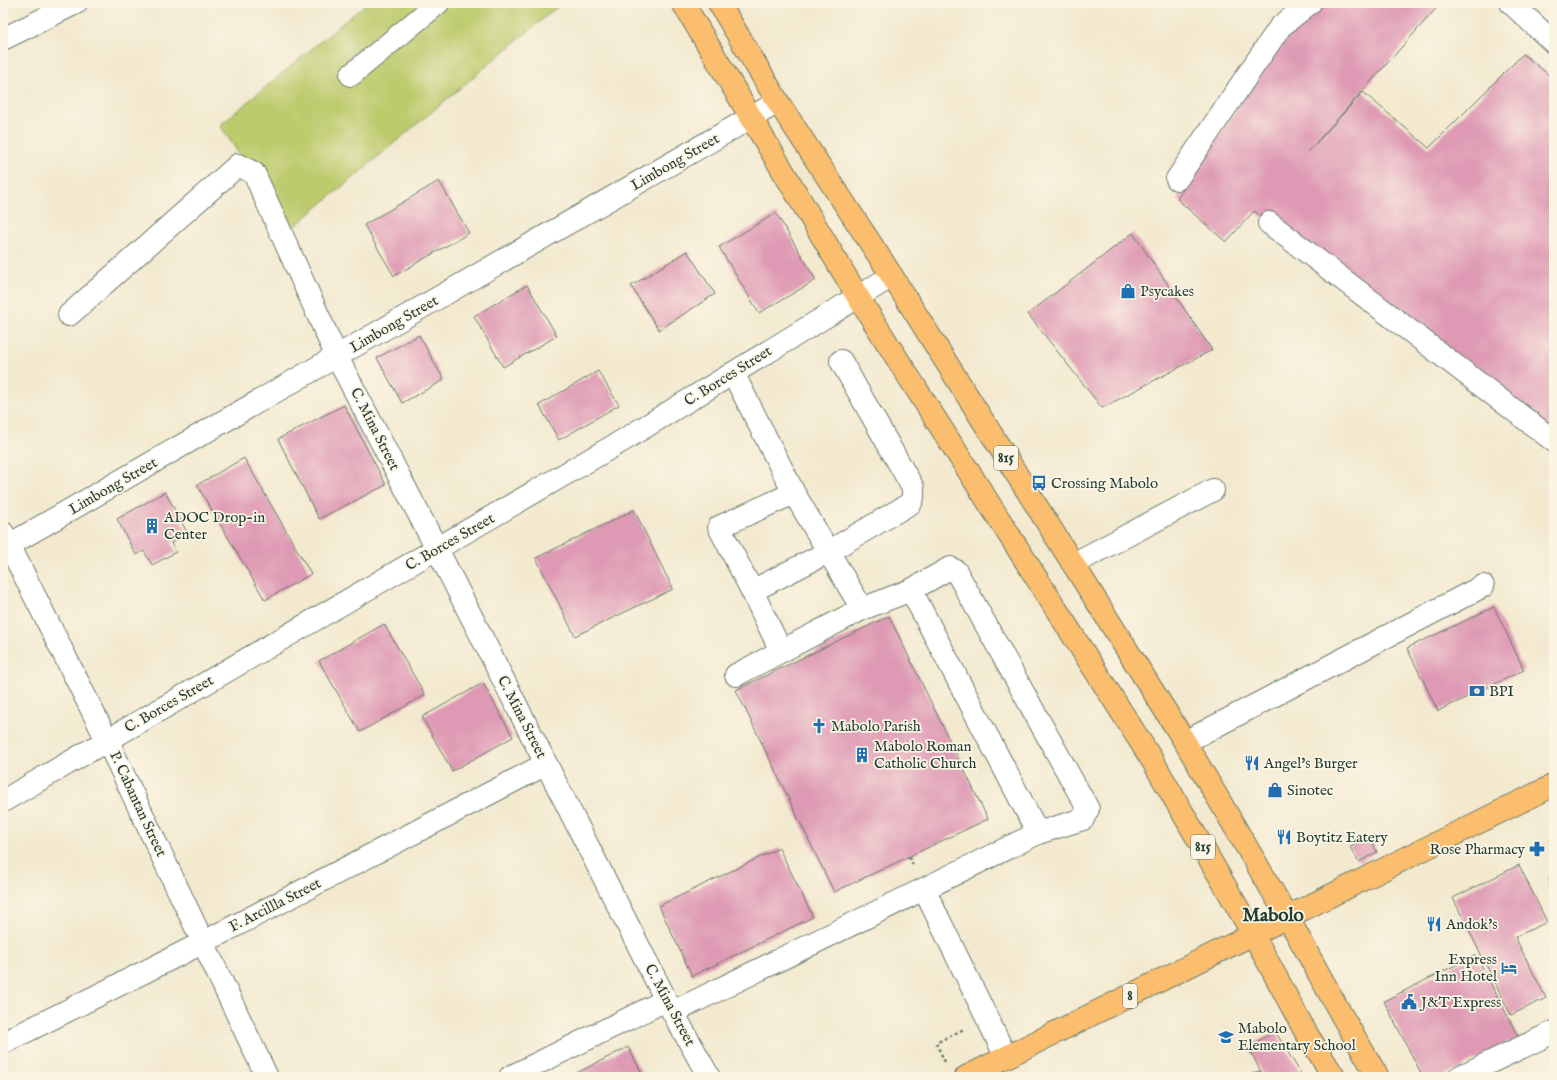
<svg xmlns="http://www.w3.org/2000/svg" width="1557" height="1080" viewBox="0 0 1557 1080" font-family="'IM FELL English',serif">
	<rect width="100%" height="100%" fill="#fcf5e5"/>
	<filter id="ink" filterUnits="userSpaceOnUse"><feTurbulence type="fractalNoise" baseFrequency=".025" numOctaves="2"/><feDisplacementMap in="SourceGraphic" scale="8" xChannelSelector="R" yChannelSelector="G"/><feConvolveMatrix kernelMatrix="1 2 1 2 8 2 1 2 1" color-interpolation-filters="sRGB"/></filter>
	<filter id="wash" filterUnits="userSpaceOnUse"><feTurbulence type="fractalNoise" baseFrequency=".012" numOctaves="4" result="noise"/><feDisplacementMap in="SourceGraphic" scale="16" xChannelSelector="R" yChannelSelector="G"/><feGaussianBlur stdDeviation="0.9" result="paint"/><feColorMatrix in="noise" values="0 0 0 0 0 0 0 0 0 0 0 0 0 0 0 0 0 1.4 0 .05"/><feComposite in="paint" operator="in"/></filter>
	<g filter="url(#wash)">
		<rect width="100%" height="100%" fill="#f2e9cf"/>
		<path fill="#bdcb6d" stroke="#6e8450" d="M367,3H562L289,231L220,125Z"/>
		<g id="blocks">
			<path fill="#de9ab4" d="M1326,3H1441L1308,152L1363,92L1429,148L1523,54L1554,79V432L1254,211L1226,242L1177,199L1286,34Z
				M439,181L469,233L394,276L364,225Z
				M776,213L816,280L759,313L719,247Z
				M1133,233L1212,350L1102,408L1028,314Z
				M687,251L715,294L659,330L631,286Z
				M527,285L557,336L503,367L474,316Z
				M419,335L444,380L402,403L377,358Z
				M598,371L619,405L559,440L539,405Z
				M344,405L386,485L319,519L278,439Z
				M244,458L311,574L265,600L197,485Z
				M165,492L188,534L171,543L176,552L152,565L144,551L136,555L117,519Z
				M634,510L673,589L575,636L536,558Z
				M1494,607L1524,670L1438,711L1407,648Z
				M889,616L988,819L834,892L736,690Z
				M384,624L425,695L360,732L319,661Z
				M483,683L513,737L452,771L422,717Z
				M1370,837L1377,852L1359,862L1350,847Z
				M779,848L813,917L692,976L659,906Z
				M1519,865L1547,922L1515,937L1546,998L1511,1015L1453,898Z
				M1554,877V890L1549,880Z
				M1476,955L1519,1038L1441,1077H1423L1384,1001Z
				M1275,1031L1303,1077H1264L1248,1047Z
				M628,1047L644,1077H569Z
				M1259,1071L1262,1077H1245Z"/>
		</g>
	</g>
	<g filter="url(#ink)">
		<use href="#blocks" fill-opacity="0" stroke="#69796a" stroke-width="1"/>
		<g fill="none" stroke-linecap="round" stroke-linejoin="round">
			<defs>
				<path id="minor" d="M1511,3L1554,43
					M3,39L76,3
					M351,75L438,3
					M1177,179L1280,27L1310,3
					M1269,223L1554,441
					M69,315L238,165L254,173L337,357L437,549L666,1000L709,1077
					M733,373L794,493L862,609
					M794,493L719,527L752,591L828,552L911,503L913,497V488L841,361
					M3,533L107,740L267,1077
					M9,545L778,102
					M1073,564L1213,490
					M911,590L1038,833
					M752,591L781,651
					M1185,742L1483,586
					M3,801L622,441L892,276
					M924,889L1006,1057
					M673,1012L1038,833L1083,819L1088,809L956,571L950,568L911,590L862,609L736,675
					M3,1043L204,942L546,764
					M510,1077L666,1000
					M1459,1077L1554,1032"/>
				<path id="major" d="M683,3L858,297L1152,760L1253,934L1305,1031L1334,1077
					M719,3L778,102L892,276L1185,742L1287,916L1342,1016L1378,1077
					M966,1077C1162,978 1358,882 1554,785"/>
			</defs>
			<use href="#minor" stroke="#69796a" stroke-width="24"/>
			<use href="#major" stroke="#69796a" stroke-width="24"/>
			<path stroke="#69796a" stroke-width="2.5" stroke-dasharray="3 3" stroke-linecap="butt" d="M909,857L913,865
				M945,1062L936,1043L964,1029"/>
			<use href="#minor" stroke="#fff" stroke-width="22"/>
			<use href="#major" stroke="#fabe6e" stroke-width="22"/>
		</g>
	</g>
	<defs>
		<symbol id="shop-bare" viewBox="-9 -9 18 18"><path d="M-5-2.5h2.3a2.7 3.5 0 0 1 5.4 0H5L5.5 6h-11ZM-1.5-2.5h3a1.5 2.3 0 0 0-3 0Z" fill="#1f6fb2" stroke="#fcf5e5" stroke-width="2.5" paint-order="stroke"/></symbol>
		<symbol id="bus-bare" viewBox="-9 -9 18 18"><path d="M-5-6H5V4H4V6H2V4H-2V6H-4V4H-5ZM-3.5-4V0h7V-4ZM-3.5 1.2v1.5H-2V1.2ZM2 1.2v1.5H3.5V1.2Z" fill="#1f6fb2" stroke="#fcf5e5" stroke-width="2.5" paint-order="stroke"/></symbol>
		<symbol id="building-bare" viewBox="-9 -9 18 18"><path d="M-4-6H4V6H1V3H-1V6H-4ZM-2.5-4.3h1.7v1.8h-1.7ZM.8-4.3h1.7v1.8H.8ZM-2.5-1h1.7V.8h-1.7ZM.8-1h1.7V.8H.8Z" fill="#1f6fb2" stroke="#fcf5e5" stroke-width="2.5" paint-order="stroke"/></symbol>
		<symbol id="bank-bare" viewBox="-9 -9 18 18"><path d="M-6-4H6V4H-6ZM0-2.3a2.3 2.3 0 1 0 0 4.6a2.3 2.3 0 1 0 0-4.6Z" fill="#1f6fb2" stroke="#fcf5e5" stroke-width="2.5" paint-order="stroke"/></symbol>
		<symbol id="church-bare" viewBox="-9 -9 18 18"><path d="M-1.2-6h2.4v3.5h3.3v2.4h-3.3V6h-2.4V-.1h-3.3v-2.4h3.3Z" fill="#1f6fb2" stroke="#fcf5e5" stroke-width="2.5" paint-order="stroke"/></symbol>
		<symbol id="restaurant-bare" viewBox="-9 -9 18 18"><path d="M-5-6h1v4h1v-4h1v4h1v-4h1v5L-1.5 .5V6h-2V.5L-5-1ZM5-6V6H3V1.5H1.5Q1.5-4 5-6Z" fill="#1f6fb2" stroke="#fcf5e5" stroke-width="2.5" paint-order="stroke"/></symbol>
		<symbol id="pharmacy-bare" viewBox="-9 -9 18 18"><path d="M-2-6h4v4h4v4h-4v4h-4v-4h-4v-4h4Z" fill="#1f6fb2" stroke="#fcf5e5" stroke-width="2.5" paint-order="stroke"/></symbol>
		<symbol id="hotel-bare" viewBox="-9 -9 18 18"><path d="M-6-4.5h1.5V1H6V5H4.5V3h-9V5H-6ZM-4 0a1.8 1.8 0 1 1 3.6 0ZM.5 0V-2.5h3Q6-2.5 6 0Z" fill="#1f6fb2" stroke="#fcf5e5" stroke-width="2.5" paint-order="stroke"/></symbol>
		<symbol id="civic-bare" viewBox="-9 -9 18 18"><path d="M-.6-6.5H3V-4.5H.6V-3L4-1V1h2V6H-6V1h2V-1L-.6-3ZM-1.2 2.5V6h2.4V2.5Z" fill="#1f6fb2" stroke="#fcf5e5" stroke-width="2.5" paint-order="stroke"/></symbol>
		<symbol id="school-bare" viewBox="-9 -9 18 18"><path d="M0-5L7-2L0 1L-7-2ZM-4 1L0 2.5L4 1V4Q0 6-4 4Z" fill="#1f6fb2" stroke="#fcf5e5" stroke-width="2.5" paint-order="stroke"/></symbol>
	</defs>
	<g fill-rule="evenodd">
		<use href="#shop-bare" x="1117" y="280" width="22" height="22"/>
		<use href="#bus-bare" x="1028" y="472" width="22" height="22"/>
		<use href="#building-bare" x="141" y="515" width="22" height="22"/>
		<use href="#bank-bare" x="1466" y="680" width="22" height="22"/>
		<use href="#church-bare" x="808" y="715" width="22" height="22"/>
		<use href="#building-bare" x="851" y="744" width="22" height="22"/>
		<use href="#restaurant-bare" x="1241" y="752" width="22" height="22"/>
		<use href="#shop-bare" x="1264" y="779" width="22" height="22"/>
		<use href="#restaurant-bare" x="1273" y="826" width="22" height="22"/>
		<use href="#pharmacy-bare" x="1526" y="838" width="22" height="22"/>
		<use href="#restaurant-bare" x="1423" y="913" width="22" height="22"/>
		<use href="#hotel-bare" x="1498" y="957" width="22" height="22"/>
		<use href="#civic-bare" x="1398" y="991" width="22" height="22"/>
		<use href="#school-bare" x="1215" y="1026" width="22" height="22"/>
	</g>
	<g text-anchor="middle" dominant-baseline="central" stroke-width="3.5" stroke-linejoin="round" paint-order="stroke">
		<g fill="#fcf5e5" stroke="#617469" stroke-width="1">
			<rect x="994" y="446" width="24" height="24" rx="3"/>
			<rect x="1191" y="835" width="24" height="24" rx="3"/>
			<rect x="1123" y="984" width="14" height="24" rx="3"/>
		</g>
		<g font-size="14" font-weight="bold" fill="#1f3d34">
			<text x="1006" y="458">815</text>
			<text x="1203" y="847">815</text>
			<text x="1130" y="996">8</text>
		</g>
		<g font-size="15" fill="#1f3d34" stroke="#fcf5e5">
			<text transform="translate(675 162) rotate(-30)">Limbong Street</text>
			<text transform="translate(394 324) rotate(-30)">Limbong Street</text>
			<text transform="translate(728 376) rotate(-32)">C. Borces Street</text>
			<text transform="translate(375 429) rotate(63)">C. Mina Street</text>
			<text transform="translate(113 486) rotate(-30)">Limbong Street</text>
			<text transform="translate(450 542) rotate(-30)">C. Borces Street</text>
			<text transform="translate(169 704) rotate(-30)">C. Borces Street</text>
			<text transform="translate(522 717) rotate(63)">C. Mina Street</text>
			<text transform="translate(138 804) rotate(65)">P. Cabantan Street</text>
			<text transform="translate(275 905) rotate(-27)">F. Arcillla Street</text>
			<text transform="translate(670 1005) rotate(62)">C. Mina Street</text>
		</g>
		<g font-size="15" fill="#1f3d34" stroke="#fcf5e5" text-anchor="start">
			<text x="1140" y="291">Psycakes</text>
			<text x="1051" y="483">Crossing Mabolo</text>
			<text x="164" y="517">ADOC Drop-in<tspan x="164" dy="17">Center</tspan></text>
			<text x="1489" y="691">BPI</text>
			<text x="831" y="726">Mabolo Parish</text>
			<text x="874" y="746">Mabolo Roman<tspan x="874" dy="17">Catholic Church</tspan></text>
			<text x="1264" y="763">Angel's Burger</text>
			<text x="1287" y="790">Sinotec</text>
			<text x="1296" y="837">Boytitz Eatery</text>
			<text x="1525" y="849" text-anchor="end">Rose Pharmacy</text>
			<text x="1446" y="924">Andok's</text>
			<text x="1497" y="959" text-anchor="end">Express<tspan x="1497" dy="17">Inn Hotel</tspan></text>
			<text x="1421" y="1002">J&amp;T Express</text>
			<text x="1238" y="1028">Mabolo<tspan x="1238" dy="17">Elementary School</tspan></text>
		</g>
		<g font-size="19" font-weight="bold" fill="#1f3d34" stroke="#fcf5e5">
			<text x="1273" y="916">Mabolo</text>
		</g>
	</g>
	<rect width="1557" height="1080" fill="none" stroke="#fcf5e5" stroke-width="16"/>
</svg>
